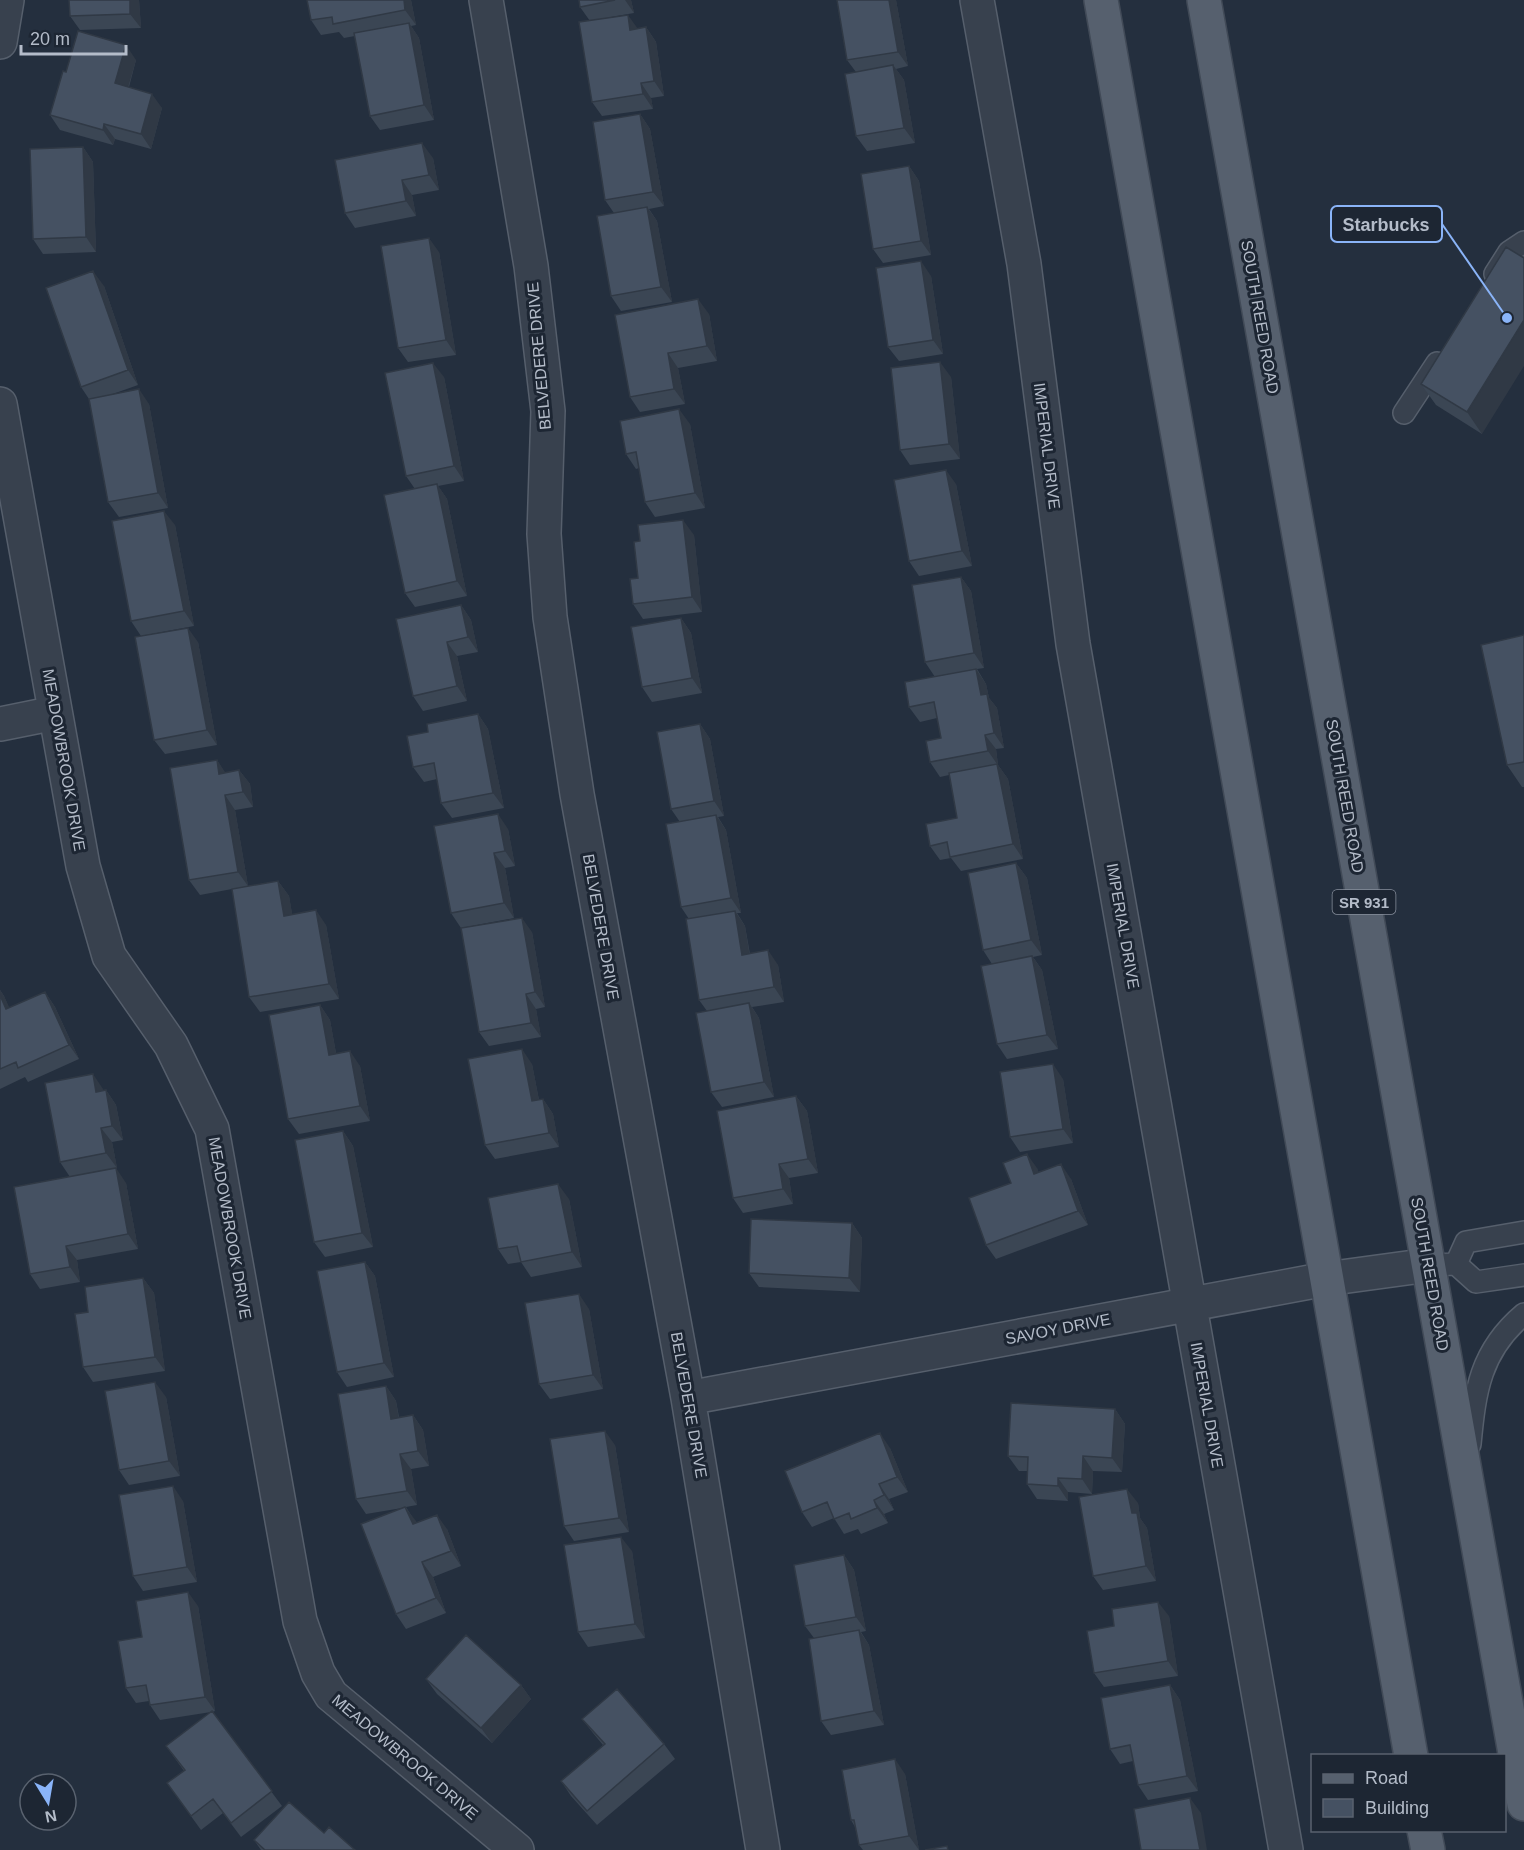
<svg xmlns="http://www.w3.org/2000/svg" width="1524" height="1850" viewBox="0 0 1524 1850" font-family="Helvetica,sans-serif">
	<rect width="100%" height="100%" fill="#242f3e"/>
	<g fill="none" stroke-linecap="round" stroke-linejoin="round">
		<defs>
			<path id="service" d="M1495,274L1509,252L1524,242
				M1404,413L1437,363
				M1456,1264L1466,1242L1524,1232
				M1429,1265L1456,1264L1476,1282L1524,1275
				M1470,1444C1475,1391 1480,1351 1524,1314"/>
			<path id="minor" d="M486,0L531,266L548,411L544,534L550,617L577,794L688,1398L763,1850
				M977,0L1024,264L1073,644L1286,1850
				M0,42L7,0
				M0,404L83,866L109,956L171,1045L212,1129L300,1621L318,1673L331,1695L517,1850
				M0,724L55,713
				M688,1398L1326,1279L1429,1265"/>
			<path id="primary" d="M1101,0L1411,1756
				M1204,0L1524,1804
				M1424,1830L1428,1850"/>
		</defs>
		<use href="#service" stroke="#565f6c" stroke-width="24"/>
		<use href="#minor" stroke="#565f6c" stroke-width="36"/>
		<use href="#primary" stroke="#414a57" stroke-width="36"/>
		<use href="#service" stroke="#38414e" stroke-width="21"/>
		<use href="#minor" stroke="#38414e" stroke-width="33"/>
		<use href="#primary" stroke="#56606e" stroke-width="33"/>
	</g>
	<path fill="#3b4654" d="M69,0H139L141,28L80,30L70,16Z
		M411,0L416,25L411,26L419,38L434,120L380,130L370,116L355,36L344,38L339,32L321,35L311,20Z
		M579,0H631L634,13L611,17L638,29L646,27L656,42L664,96L651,98L653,109L602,116L592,102L590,21L580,7Z
		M837,0H896L908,66L896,69L904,80L915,143L867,151L856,136V72L847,60Z
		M136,60L129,87L162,108L151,149L115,139L113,145L60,130L50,115L66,72Z
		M640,114L650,129L664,206L649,209L657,221L672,302L621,311L611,296L614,213L605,200Z
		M83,147L93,162L96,252L43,254L33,239Z
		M433,158L439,190L412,195L416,216L355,228L345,213Z
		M909,166L919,181L931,255L883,263L873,249Z
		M1506,247L1482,434L1436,405L1421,384Z
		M439,252L456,355L408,362L398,348Z
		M931,276L943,354L899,361L888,347Z
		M104,286L138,385L110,395L149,404L168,508L119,517L108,502L89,399L81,387Z
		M709,314L717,361L678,368L685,404L640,412L630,397L615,315Z
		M444,377L464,481L438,486L447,499L467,596L415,607L405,593L415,489L406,476Z
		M951,377L960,459L910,465L900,450Z
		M690,424L705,508L655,517L645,502L639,468L636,469L626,454Z
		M956,484L972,566L919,576L909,561Z
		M175,525L194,626L141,636L131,621Z
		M694,535L702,612L643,619L633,604L638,578Z
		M961,577L971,591L984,668L977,669L986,684L989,698L997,708L1004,748L996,749L998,765L1008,779L1023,859L961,871L951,858L940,860L930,846L957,818L949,775L940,777L930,762L941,738L937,718L920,722L909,707L935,677L925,662Z
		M461,605L471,620L478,652L457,656L467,701L423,711L413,696Z
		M681,618L691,633L702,693L652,702L642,687Z
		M1524,635V787H1522L1507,765Z
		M198,642L217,745L165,754L154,740Z
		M478,714L488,729L504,808L452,818L441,803L437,779L424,782L413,767L428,732Z
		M700,724L710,739L724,816L718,817L726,830L741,913H737L745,926L750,954L778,965L784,1002L752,1007L759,1018L774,1097L722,1107L711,1092L707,1011L699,1000L689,919L681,907L680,822L671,809Z
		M217,760L225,773L239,770L250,784L253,807L235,810L248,886L278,881L289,896L292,914L326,925L339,999L260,1012L249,997L232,889L200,895L189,880Z
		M508,829L515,866L505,868L514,918L461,928L451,913Z
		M1016,863L1027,878L1042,955L1033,957L1042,970L1058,1049L1007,1059L997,1044L992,964L983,950Z
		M532,932L545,1007L536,1009L541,1037L489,1046L479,1032Z
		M0,990L4,996L9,1008L45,992L55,1007L79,1059L28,1082L25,1077L0,1089Z
		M320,1005L330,1020L336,1053L360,1066L370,1121L299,1134L288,1119Z
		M532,1064L539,1100L543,1099L553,1114L559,1147L495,1159L485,1145Z
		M1063,1079L1073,1143L1020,1152L1010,1137Z
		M103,1089V1090H106L116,1105L123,1140L112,1142L117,1168L70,1177L60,1162Z
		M796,1096L807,1111L818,1173L789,1178L793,1204L743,1213L733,1198Z
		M343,1131L353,1146L373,1247L325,1257L314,1242Z
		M1037,1168L1038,1172L1071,1179L1088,1225L996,1259L986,1245L1011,1183Z
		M126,1183L138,1249L77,1260L80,1282L40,1289L30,1274Z
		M569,1199L582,1267L531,1277L521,1262L508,1264L498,1249Z
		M852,1223L862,1238L860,1292L759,1287L749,1273Z
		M365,1262L375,1276L394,1377L347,1387L337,1372Z
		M143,1278L154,1293L165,1371L93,1382L83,1367L88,1312Z
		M589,1309L603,1389L550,1399L539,1384Z
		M386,1386L396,1401L399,1417L413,1415L423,1430L429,1466L411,1469L417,1505L406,1507L416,1523L447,1529L461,1566L433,1577L446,1613L406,1629L396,1614L402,1508L366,1514L356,1499Z
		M166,1397L180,1476L129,1485L119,1470Z
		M1115,1409L1125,1424L1122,1472L1093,1471L1092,1494L1068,1492V1501L1037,1499L1027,1484V1471H1019L1008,1456Z
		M615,1445L629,1532L574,1541L564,1526Z
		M890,1448L908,1492L889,1499L894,1510L884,1514L888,1523L861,1534L858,1529L844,1534L834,1518L812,1527L802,1512Z
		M183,1501L197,1582L143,1591L133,1576Z
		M1138,1503L1140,1518L1147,1528L1156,1581L1103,1590L1093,1576Z
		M632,1551L645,1638L588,1647L578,1632Z
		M844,1555L854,1570L866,1631L861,1632L869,1645L884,1725L831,1735L821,1721L814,1638L805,1626Z
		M198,1606L215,1711L212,1712L282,1806L241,1837L223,1813L201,1830L167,1783L184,1771L166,1746L211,1712L160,1720L150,1705L149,1701L136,1703L126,1688L142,1637Z
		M1169,1616L1178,1676L1104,1687L1094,1673Z
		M426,1679L521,1685L531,1699L492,1743L437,1694Z
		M1170,1685L1180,1700L1198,1791L1148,1800L1138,1785L1133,1761L1120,1764L1110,1749Z
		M582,1719L664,1744L675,1759L597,1825L571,1796L561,1781L603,1745L593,1733Z
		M905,1774L919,1850H863L859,1845L855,1827L851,1820Z
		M324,1833L355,1850H261L254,1840Z"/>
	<path fill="#303945" d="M130,0H139L141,28L130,14Z
		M404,0H411L416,25L405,10Z
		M625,0H631L634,13Z
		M889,0H896L908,66L898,52Z
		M628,15L638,29L630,30Z
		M409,23L419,38L434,120L424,105Z
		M646,27L656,42L664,96L654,81Z
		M126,45L136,60L125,98L115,83Z
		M893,65L904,80L915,143L904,128Z
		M641,83L651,98L653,109L643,94Z
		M152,94L162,108L151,149L141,134Z
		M640,114L650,129L664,206L653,192Z
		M104,124L115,139L113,145L103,130Z
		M422,143L433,158L439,190L429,175Z
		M83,147L93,162L96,252L86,237Z
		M909,166L919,181L931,255L921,241Z
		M402,180L412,195L416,216L406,201Z
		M647,207L657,221L672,302L661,287Z
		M429,238L439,252L456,355L446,340Z
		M921,261L931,276L943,354L933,340Z
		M93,271L104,286L138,385L128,370Z
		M698,299L709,314L717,361L707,346Z
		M1524,320V366L1482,434L1467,412Z
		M668,353L678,368L685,404L674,389Z
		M940,362L951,377L960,459L949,444Z
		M433,363L444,377L464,481L454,466Z
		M139,389L149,404L168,508L158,493Z
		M679,409L690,424L705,508L695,493Z
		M946,470L956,484L972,566L962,551Z
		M437,484L447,499L467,596L457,581Z
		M164,511L175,525L194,626L184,611Z
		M683,520L694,535L702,612L692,597Z
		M961,577L971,591L984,668L974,653Z
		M461,605L471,620L478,652L468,637Z
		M681,618L691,633L702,693L692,678Z
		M188,628L198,642L217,745L207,730Z
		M447,642L457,656L467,701L457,686Z
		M976,669L986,684L989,698L997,708L1004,748L994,733L981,695Z
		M478,714L488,729L504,808L493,793Z
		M700,724L710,739L724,816L714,801Z
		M985,735L996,749L998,765L1008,779L1023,859L1013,844L997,764L988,751Z
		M217,760L227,775L219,774Z
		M239,770L250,784L253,807L243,792Z
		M225,795L235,810L248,886L238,872Z
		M498,814L508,829L515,866L505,851Z
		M716,815L726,830L741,913L731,898Z
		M494,853L505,868L514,918L504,903Z
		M1016,863L1027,878L1042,955L1031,940Z
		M278,881L289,896L295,930L284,916Z
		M316,910L326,925L339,999L329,984Z
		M735,911L745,926L752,970L742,955Z
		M522,918L532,932L545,1007L535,992Z
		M768,950L778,965L784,1002L774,987Z
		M1032,956L1042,970L1058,1049L1047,1035Z
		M0,990L4,996L17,1024L6,1009L0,995Z
		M45,992L55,1007L79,1059L69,1045Z
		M526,994L536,1009L541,1037L531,1023Z
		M749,1003L759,1018L774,1097L764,1082Z
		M320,1005L330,1020L339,1070L329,1055Z
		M522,1049L532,1064L542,1116L532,1101Z
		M350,1051L360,1066L370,1121L360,1106Z
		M1053,1064L1063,1079L1073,1143L1063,1129Z
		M93,1074L103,1089L106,1106L96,1092Z
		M106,1090L116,1105L123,1140L112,1126Z
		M796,1096L807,1111L818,1173L808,1159Z
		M543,1099L553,1114L559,1147L549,1133Z
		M101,1128L112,1142L117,1168L106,1153Z
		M343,1131L353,1146L373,1247L362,1233Z
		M1027,1154L1037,1168L1045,1188L1034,1174Z
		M779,1164L789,1178L793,1204L783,1189Z
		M1061,1164L1071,1179L1088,1225L1078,1211Z
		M116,1168L126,1183L138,1249L128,1234Z
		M558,1184L569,1199L582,1267L572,1252Z
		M852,1223L862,1238L860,1292L849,1278Z
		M66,1246L77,1260L80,1282L70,1267Z
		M365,1262L375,1276L394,1377L384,1363Z
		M143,1278L154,1293L165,1371L155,1357Z
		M579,1294L589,1309L603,1389L593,1375Z
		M155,1382L166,1397L180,1476L169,1461Z
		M386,1386L396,1401L401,1433L391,1419Z
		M1115,1409L1125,1424L1122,1472L1112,1458Z
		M413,1415L423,1430L429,1466L418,1451Z
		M605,1431L615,1445L629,1532L619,1518Z
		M880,1433L890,1448L908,1492L897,1477Z
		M400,1454L411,1469L417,1505L407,1491Z
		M1083,1456L1093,1471L1092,1494L1082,1479Z
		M1058,1478L1068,1492V1501L1058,1486Z
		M879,1484L889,1499L894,1510L884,1495Z
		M173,1486L183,1501L197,1582L187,1567Z
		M1127,1489L1138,1503L1140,1518L1147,1528L1156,1581L1146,1566L1132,1513Z
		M874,1500L884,1514L888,1523L877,1508Z
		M405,1507L416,1521L423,1539L413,1524Z
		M437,1515L447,1529L461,1566L451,1551Z
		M621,1537L632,1551L645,1638L635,1624Z
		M844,1555L854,1570L866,1631L856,1617Z
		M422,1562L433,1577L446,1613L436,1598Z
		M188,1592L198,1606L215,1711L205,1697Z
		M1158,1602L1169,1616L1178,1676L1168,1661Z
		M859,1630L869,1645L884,1725L874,1711Z
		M521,1685L531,1699L492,1743L481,1728Z
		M1170,1685L1180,1700L1198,1791L1187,1776Z
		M895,1759L905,1774L919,1850L909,1836Z
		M1190,1798L1201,1813L1207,1850H1200Z"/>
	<path fill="#455162" stroke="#303945" stroke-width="1.5" d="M69,0H130V14L70,16Z
		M307,0H404L405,10L333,24L332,17L311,20Z
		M579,0H615L580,7Z
		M837,0H889L898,52L847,60Z
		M628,15L630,30L646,27L654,81L641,83L643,94L592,102L579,22Z
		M409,23L424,105L370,116L354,33Z
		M78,31L126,45L115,83L152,94L141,134L104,124L103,130L50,115L63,71L66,72Z
		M893,65L904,128L856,136L845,74Z
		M640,114L653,192L605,200L593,122Z
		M422,143L429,175L402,180L406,201L345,213L335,160Z
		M83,147L86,237L33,239L30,149Z
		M909,166L921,241L873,249L861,174Z
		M647,207L661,287L611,296L597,216Z
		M429,238L446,340L398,348L381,246Z
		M1506,247L1524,258V320L1467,412L1421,384Z
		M921,261L933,340L888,347L876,268Z
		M93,271L128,370L81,387L46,288Z
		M698,299L707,346L668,353L674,389L630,397L615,315Z
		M940,362L949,444L900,450L891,368Z
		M433,363L454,466L406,476L385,373Z
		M139,389L158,493L108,502L89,399Z
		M679,409L695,493L645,502L636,452L626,454L620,421Z
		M946,470L962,551L909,561L894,480Z
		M437,484L457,581L405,593L384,495Z
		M164,511L184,611L131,621L112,521Z
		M683,520L692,597L633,604L630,579L638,578L634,542L640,541L638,525Z
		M961,577L974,653L925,662L912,585Z
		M461,605L468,637L447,642L457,686L413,696L396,619Z
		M681,618L692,678L642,687L631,627Z
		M188,628L207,730L154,740L135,637Z
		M1524,635V762L1507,765L1481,645Z
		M976,669L981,695L987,694L994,733L985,735L988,751L930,762L926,741L941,738L934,702L909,707L905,682Z
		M478,714L493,793L441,803L434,763L413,767L407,736L428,732L427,724Z
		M700,724L714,801L671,809L657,732Z
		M217,760L219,774L239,770L243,792L225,795L238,872L189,880L170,768Z
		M997,764L1013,844L950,857L947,842L930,846L926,824L957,818L949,773Z
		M498,814L505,851L494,853L504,903L451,913L434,826Z
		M716,815L731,898L681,907L666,824Z
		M1016,863L1031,940L983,950L968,873Z
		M278,881L284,916L316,910L329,984L249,997L232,889Z
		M735,911L742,955L768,950L774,987L699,1000L686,919Z
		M522,918L535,992L526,994L531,1023L479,1032L461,928Z
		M1032,956L1047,1035L997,1044L981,966Z
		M45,992L69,1045L18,1068L16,1062L0,1069V995L6,1009Z
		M749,1003L764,1082L711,1092L696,1013Z
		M320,1005L329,1055L350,1051L360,1106L288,1119L269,1015Z
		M522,1049L532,1101L543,1099L549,1133L485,1145L468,1059Z
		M1053,1064L1063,1129L1010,1137L1000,1072Z
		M93,1074L96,1092L106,1090L112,1126L101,1128L106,1153L60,1162L45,1083Z
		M796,1096L808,1159L779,1164L783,1189L733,1198L717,1111Z
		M343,1131L362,1233L314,1242L295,1140Z
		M1027,1154L1034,1174L1061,1164L1078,1211L986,1245L969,1198L1011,1183L1003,1163Z
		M116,1168L128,1234L66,1246L70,1267L30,1274L14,1187Z
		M558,1184L572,1252L521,1262L517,1246L498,1249L488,1198Z
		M751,1219L852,1223L849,1278L749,1273Z
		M365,1262L384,1363L337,1372L317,1271Z
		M143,1278L155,1357L83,1367L75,1314L88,1312L85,1287Z
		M579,1294L593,1375L539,1384L525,1303Z
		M155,1382L169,1461L119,1470L105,1391Z
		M386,1386L391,1419L413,1415L418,1451L400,1454L407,1491L356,1499L338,1394Z
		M1011,1403L1115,1409L1112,1458L1083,1456L1082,1479L1058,1478V1486L1027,1484L1028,1457L1008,1456Z
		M605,1431L619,1518L564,1526L550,1439Z
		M880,1433L897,1477L879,1484L884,1495L874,1500L877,1508L851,1519L849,1513L834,1519L827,1502L802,1512L785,1471Z
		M173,1486L187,1567L133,1576L119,1495Z
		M1127,1489L1132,1513H1137L1146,1566L1093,1576L1079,1497Z
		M405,1507L413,1524L437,1515L451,1551L422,1562L436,1598L396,1614L361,1524Z
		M621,1537L635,1624L578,1632L564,1545Z
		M844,1555L856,1617L805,1626L794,1565Z
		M188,1592L205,1697L150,1705L146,1685L126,1688L118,1641L142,1637L136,1601Z
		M1158,1602L1168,1661L1094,1673L1087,1631L1114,1626L1112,1609Z
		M859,1630L874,1711L821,1721L809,1639Z
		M466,1635L521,1685L481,1728L426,1679Z
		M1170,1685L1187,1776L1138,1785L1130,1745L1110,1749L1101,1698Z
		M617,1689L664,1744L587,1811L561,1781L605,1744L582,1719Z
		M212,1711L272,1791L231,1823L213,1799L191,1816L167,1783L185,1770L166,1746Z
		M895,1759L909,1836L859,1845L854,1820H851L842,1770Z
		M1190,1798L1200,1850H1141L1134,1809Z
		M289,1802L324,1833L329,1827L355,1850H265L254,1840Z
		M947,1846L948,1850H925Z"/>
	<g text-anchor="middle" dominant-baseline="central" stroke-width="6" stroke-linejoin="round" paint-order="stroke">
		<rect fill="#1d2633" stroke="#878f9c" stroke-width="1.5" x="1332.5" y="890" width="63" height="24" rx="4.5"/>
		<g font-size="15" font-weight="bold" fill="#b4bcc9">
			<text x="1364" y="902">SR 931</text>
		</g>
		<g font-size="16" fill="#b4bcc9" stroke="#1d2633">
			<text transform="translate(1260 317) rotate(80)">SOUTH REED ROAD</text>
			<text transform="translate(539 356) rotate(-95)">BELVEDERE DRIVE</text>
			<text transform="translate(1047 446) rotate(83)">IMPERIAL DRIVE</text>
			<text transform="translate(64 760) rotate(80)">MEADOWBROOK DRIVE</text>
			<text transform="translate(1345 796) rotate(80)">SOUTH REED ROAD</text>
			<text transform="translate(1123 926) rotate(80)">IMPERIAL DRIVE</text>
			<text transform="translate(601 927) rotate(80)">BELVEDERE DRIVE</text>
			<text transform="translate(230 1228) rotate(80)">MEADOWBROOK DRIVE</text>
			<text transform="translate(1430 1274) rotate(80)">SOUTH REED ROAD</text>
			<text transform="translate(1058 1329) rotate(-11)">SAVOY DRIVE</text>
			<text transform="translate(689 1405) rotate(80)">BELVEDERE DRIVE</text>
			<text transform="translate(1207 1405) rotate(80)">IMPERIAL DRIVE</text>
			<text transform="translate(405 1757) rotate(40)">MEADOWBROOK DRIVE</text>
		</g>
	</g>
	<path fill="none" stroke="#8ab4f8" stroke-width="2" d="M1507 318L1442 224"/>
	<circle fill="#8ab4f8" stroke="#1d2633" stroke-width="2" cx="1507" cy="318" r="6"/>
	<rect fill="#1d2633" stroke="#8ab4f8" stroke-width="2" x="1331" y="206" width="111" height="36" rx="6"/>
	<g font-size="18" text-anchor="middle" font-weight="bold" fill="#b4bcc9">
		<text x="1386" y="231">Starbucks</text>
	</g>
	<rect x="1311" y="1754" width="195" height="78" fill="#1d2633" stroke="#59626f" stroke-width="1.5"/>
	<rect x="1323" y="1774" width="30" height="9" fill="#56606e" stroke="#59626f" stroke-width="1.5"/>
	<text x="1365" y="1784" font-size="18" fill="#b4bcc9">Road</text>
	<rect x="1323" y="1799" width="30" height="18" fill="#455162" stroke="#59626f" stroke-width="1.5"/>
	<text x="1365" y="1814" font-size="18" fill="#b4bcc9">Building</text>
	<g transform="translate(48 1802) rotate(169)"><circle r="28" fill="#1d2633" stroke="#59626f" stroke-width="1.5"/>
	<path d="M0-4.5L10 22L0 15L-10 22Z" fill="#8ab4f8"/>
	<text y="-9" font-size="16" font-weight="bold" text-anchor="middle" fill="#b4bcc9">N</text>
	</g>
	<path d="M21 45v9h105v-9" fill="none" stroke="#b4bcc9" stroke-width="3"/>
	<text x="30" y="45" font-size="18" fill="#b4bcc9" stroke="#1d2633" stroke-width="4.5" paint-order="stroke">20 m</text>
</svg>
